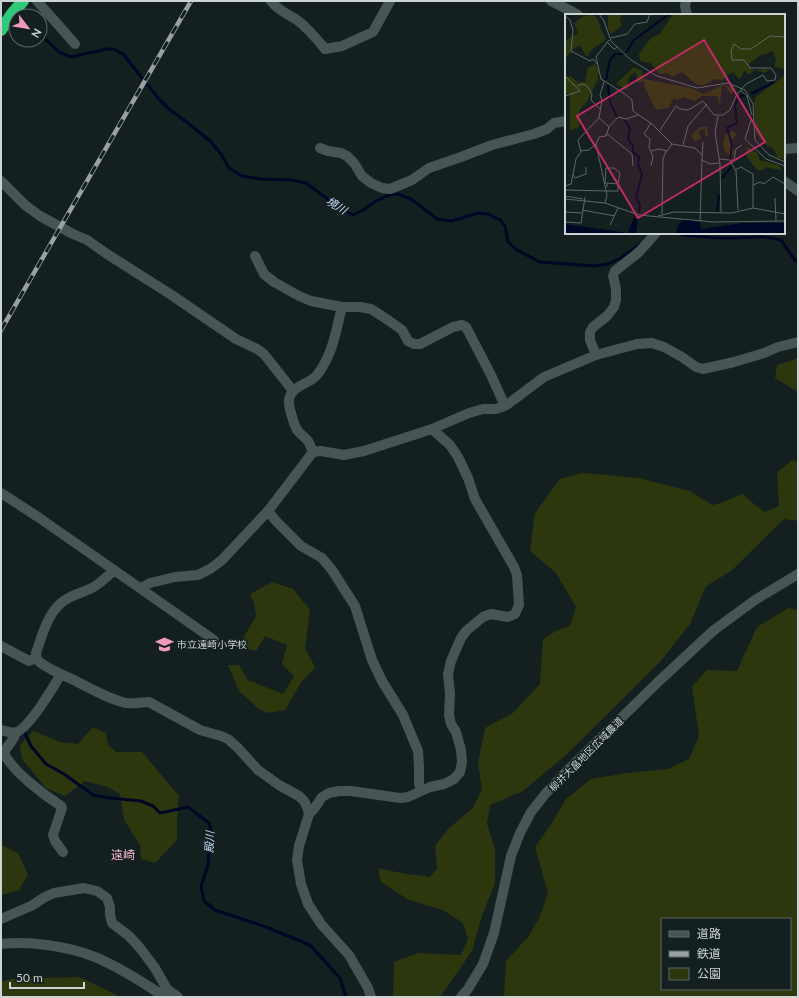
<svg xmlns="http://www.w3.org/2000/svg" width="799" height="998" viewBox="0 0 799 998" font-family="Lato,'Noto Sans JP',sans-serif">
	<rect width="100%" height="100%" fill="#13201f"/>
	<path fill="#2d370d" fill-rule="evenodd" d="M798,358V392L775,378L777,365Z
		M793,460L798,462V521L784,519L731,571L706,586L690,624L660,662L566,755L523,791L490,805L487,824L495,849V883L482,916L472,951L440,997H393L394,962L418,953L461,955L468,939L463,923L443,910L409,900L381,882L378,868L401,873L430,877L437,868L435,846L448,829L473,808L482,789L478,763L485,728L513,713L540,684L543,639L556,631L570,626L576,607L556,573L530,551L535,513L560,479L583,473L639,478L690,491L712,505L721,503L742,494L764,512L779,506L777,472Z
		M272,582L293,589L310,610L305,648L315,667L300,684L285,710L268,713L259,709L239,691L228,665H239L248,680L283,694L294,676L282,664L287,645L265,636L256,651L242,648V640L256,616L254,602L250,594Z
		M789,608L798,610V997H504L506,961L529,936L540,916L548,893L535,847L552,823L566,799L591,779L627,773L668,769L689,759L699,736L692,687L707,670L737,671L757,627ZM662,919H790V989H662Z
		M93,727L106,733L108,745L116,752H142L179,796L177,822V840L155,863L141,859L140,845L124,820L120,794L108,787L85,781L65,796L46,788L22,759L20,745L33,731L60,742L78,744Z
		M1,845L18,853L28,875L19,890L1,895Z
		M79,977L121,997H1V982L11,979Z"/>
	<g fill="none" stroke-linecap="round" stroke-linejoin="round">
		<path stroke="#000625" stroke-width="3" d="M24,11L28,16
			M40,34L59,52L71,57L107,49H114L123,54L159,99L169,109L188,123L210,141L221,154L229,168L242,176L261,179L292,180L306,183L341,209L353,215L363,210L376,201L389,195L398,194L411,199L437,219L452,221L478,213L488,214L500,220L505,226L508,242L517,250L540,262L595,266L608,264L621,258L639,245
			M678,233L683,235C696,236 710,238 724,238C745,239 759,234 781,240L794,259L798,262
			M22,731L25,733L31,746L46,764L64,774L93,795L110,798L141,801L153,806L160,813L188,807L209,823L211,830L208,865L201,886L204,901L215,910L266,927L310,945L340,978L346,997"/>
		<path stroke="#475554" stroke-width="10" d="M37,1L75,44
			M271,1C277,10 288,14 297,20C308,28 316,38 325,49L342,46L373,32L390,1
			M551,1L573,12L578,15
			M686,1L685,6L687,15
			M320,148L328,151L341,153L347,156L354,163L362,176L371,183L382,188L390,189L412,180L429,168L461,157L492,145L534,134L547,129L554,123L566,121
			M784,149L798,148
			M1,181L25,205L40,216L73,234L87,240L107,254L170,294L236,339L257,349L264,354L293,391
			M784,181L798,191
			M255,256L264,274L274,282L299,296L311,301L342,307H360L371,309L388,320L402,330L408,341L414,344H420L453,327L462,325L466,327L491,375L505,406
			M596,355L590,340V332L593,327L607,316L614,307L616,300V289L613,276L615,271L639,252L656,233
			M313,452C311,448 310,444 308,441C305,437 300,434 297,430C294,424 288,406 289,400C290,386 310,384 317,375C333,355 336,330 342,307
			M1,493L38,517L114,570
			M268,511L276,521L301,546L322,558L332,570L355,606L372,660L382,681L403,715L418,751L419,767V784L421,790
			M141,588L150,583L175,577L198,575L210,569L222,560L268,511L313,452L321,451L344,455L364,451L432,429L469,413L483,409H496L505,406L512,401L544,377L596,355L637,344L652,343L664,347L682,357L696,367L703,369L734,362L764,353L778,347L798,342
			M214,640L114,570C107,577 101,583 92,588C82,593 70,595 61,603C47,615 42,636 36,653C36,657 37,661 41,663C50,670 63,675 74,680C89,688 105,697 122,702C130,705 140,702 149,702L200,730L221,736L228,739L238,748L258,770L279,785L299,796L304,801L307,807L309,814L299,846L297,860L301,884L308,904L321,924L349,955L368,988L371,997
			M1,646L29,661L36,658
			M1,730C6,731 12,734 17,732C30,726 53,688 61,674
			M16,732C14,741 7,745 4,753C12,771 44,795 61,806L62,808L53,835L55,841L63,852
			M309,814L314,809L322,797L329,793L339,791H351L400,798L408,797L430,787L444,784L454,779L460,772L462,762L461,750L456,732L451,724L449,715L450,694L448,674L451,661L461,638L466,631L483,617L491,614L508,617L515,614L519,605L517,575L514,567L475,499L468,478L458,457L450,445L432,429
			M1,919L31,906L45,897L54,893L84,888L97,891L107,898L110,907V915L112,923L129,936L140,948L155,968L167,989L178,997
			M1,944C30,941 68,946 95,957C119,967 144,983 165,997
			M461,997L468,989L483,964L494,933L511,856L520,833L531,812L546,793L570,768L658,682L714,630L755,600L798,574"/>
		<path stroke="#2ec97a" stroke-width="12" d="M1,30L11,15L23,1"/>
		<defs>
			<path id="rail" d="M1,330L191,1"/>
		</defs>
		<use href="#rail" stroke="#99a2a1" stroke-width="4.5"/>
		<use href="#rail" stroke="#13201f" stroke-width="3" stroke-dasharray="9" stroke-linecap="butt"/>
	</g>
	<defs>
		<symbol id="school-bare" viewBox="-9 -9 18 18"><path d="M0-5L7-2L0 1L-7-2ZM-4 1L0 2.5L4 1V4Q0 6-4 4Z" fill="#ef9ab9" stroke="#13201f" stroke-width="2.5" paint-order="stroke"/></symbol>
	</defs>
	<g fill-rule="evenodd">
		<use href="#school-bare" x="152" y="632" width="25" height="25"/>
	</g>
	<g text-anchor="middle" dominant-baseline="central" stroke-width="3" stroke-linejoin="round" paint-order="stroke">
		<g font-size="10" fill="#cdd5d4" stroke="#13201f" text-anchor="start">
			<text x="177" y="644">市立遠崎小学校</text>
		</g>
		<g font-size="10" fill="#cdd5d4" stroke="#13201f">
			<text transform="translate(586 754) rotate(-45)">柳井大畠地区広域農道</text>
		</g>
		<g font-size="11" font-style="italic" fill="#c6dcfa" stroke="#13201f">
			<text transform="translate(337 205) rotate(32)">境川</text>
			<text transform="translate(209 842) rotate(-88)">殿川</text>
		</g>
		<g font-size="12" fill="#ffbed4" stroke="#13201f">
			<text x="123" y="854">遠崎</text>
		</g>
	</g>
	<g transform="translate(565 14)">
		<rect width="220" height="220" fill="#13201f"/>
		<path d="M43,0H57L55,6L57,12L46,20L43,16ZM108,0H220V55L209,53L211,47L208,37L194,42L184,50L187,56L204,55L200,59L191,56L184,60L179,57L175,65L167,58L157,66L149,65L140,71H132L117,58L108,63L102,59L95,60L85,49L75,47L74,40L86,24L95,20ZM26,1L31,3L41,26L26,36L22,43L15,32L9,34L0,45V27L13,19L9,9L19,2ZM30,50L34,56L33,65L23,86L14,97V114L5,116V81L3,79L0,81V63L5,62L13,68H20L23,54ZM69,53L77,57L79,65L126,74L138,80L158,71L171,74L166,80L160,72L157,73L155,90L152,82H137L129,87L119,83L113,86L109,84L103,94L91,96L79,72L80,68H71L72,61L70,58L64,63L62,76L51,70ZM220,61V146L213,144L208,134L202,132L191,119L189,88L191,83ZM134,113H142L143,121L140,124V115H137L133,118L137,124L130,127L126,122ZM167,117L172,120L165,128L170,138L166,144L159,136L158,128L161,120ZM182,133L192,139L195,146L215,152L216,156L200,153L198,156H192L182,143Z" fill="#2d370d"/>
		<path d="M69,203L73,206L71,220H0V210L63,219ZM119,205L135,208L136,215L178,209H220V220H111L113,211Z" fill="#000625"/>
		<path fill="none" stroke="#000625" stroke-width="2" d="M61,39L69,26L104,0M41,66L45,46L50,40H58M43,71L45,88L52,103M186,80L209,68M59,105L65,115L63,125L68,132V138L74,143L73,151L77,160L71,184L75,191L74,198M165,146L167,131L162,114L172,109L170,92L172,86L177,81L181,82M157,164L167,152M152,197L154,181"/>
		<path fill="none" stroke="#5d6867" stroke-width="1" d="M34,0L39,7L46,27L66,46L92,62L132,74L163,69L180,76L188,90L190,126L204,141L220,148M0,2L5,6L8,16L6,37L25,47L28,45L32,50M46,24L62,20L70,10L82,8L85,0M44,26L31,43L36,65L60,80L67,86L68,97L87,110L107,130M42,28L49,35L53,33M12,72L18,70L22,72L27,80L26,86L36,96M175,76L182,82L187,101M0,82L15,77L1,63M153,102L150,118L155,150L156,198M34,104L44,113L41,122L34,123L31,130L42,181L40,189M186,106L180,125L201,145L220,152M86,109L79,120L85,125L84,133L88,143L86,152M44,113L53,103L61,105L73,101M95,116L111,92L115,95L123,96L138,87L149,101H158L165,96L171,82L181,70L198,61L202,67L210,66L211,61L206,54H185L179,46H167L166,37L169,30L176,35H186L205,22L220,23M42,120L67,140L68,152M138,128L137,146L145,150L154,149M107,130L130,134L137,141M118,131L123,112L142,90M15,137L24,136L31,130M86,137L94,135L102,137L107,130M154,145L165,146L170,156L176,153L188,160V194M166,146H169L171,135L177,131M171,156L173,196M8,161L10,164L21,160V153M40,170L41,154H49L55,159L53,169M188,171L195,168L199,170L208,163L220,170M0,172L6,170L11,145L16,138L13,126L34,104L37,86L35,81L39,68M42,173V169L53,170V177H42M0,176L42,177M0,182L18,185M210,184L211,207M0,185L40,189L74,201L148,208L220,207M17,196L50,202M0,198L17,199M97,200L98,145L101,137M93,202L109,198L167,199L188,194L220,200M135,207L137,146M0,208L16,209L20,183M45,211L53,194"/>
		<path fill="#c32b67" fill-opacity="0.15" stroke="#c32b67" stroke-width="2" d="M139,26L200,128L73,204L12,102Z"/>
		<rect width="220" height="220" fill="none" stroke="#cdd5d4" stroke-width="2"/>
	</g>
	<rect width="799" height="998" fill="none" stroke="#cdd5d4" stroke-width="4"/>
	<rect x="661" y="918" width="130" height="72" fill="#13201f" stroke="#5d6867"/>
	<rect x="669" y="931" width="20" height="6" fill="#475554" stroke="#5d6867"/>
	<text x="697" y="938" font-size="12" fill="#cdd5d4">道路</text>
	<rect x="669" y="951" width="20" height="6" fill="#99a2a1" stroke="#5d6867"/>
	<text x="697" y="958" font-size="12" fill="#cdd5d4">鉄道</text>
	<rect x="669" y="968" width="20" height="12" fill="#2d370d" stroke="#5d6867"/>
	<text x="697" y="978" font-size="12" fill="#cdd5d4">公園</text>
	<g transform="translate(28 28) rotate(121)"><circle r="19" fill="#13201f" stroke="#5d6867"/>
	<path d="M0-3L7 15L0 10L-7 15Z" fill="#ef9ab9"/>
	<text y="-6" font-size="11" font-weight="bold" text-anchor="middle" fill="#cdd5d4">N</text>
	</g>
	<path d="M10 982v6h74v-6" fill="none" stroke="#cdd5d4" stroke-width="2"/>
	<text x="16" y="982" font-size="12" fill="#cdd5d4" stroke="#13201f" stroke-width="3" paint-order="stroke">50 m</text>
</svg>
